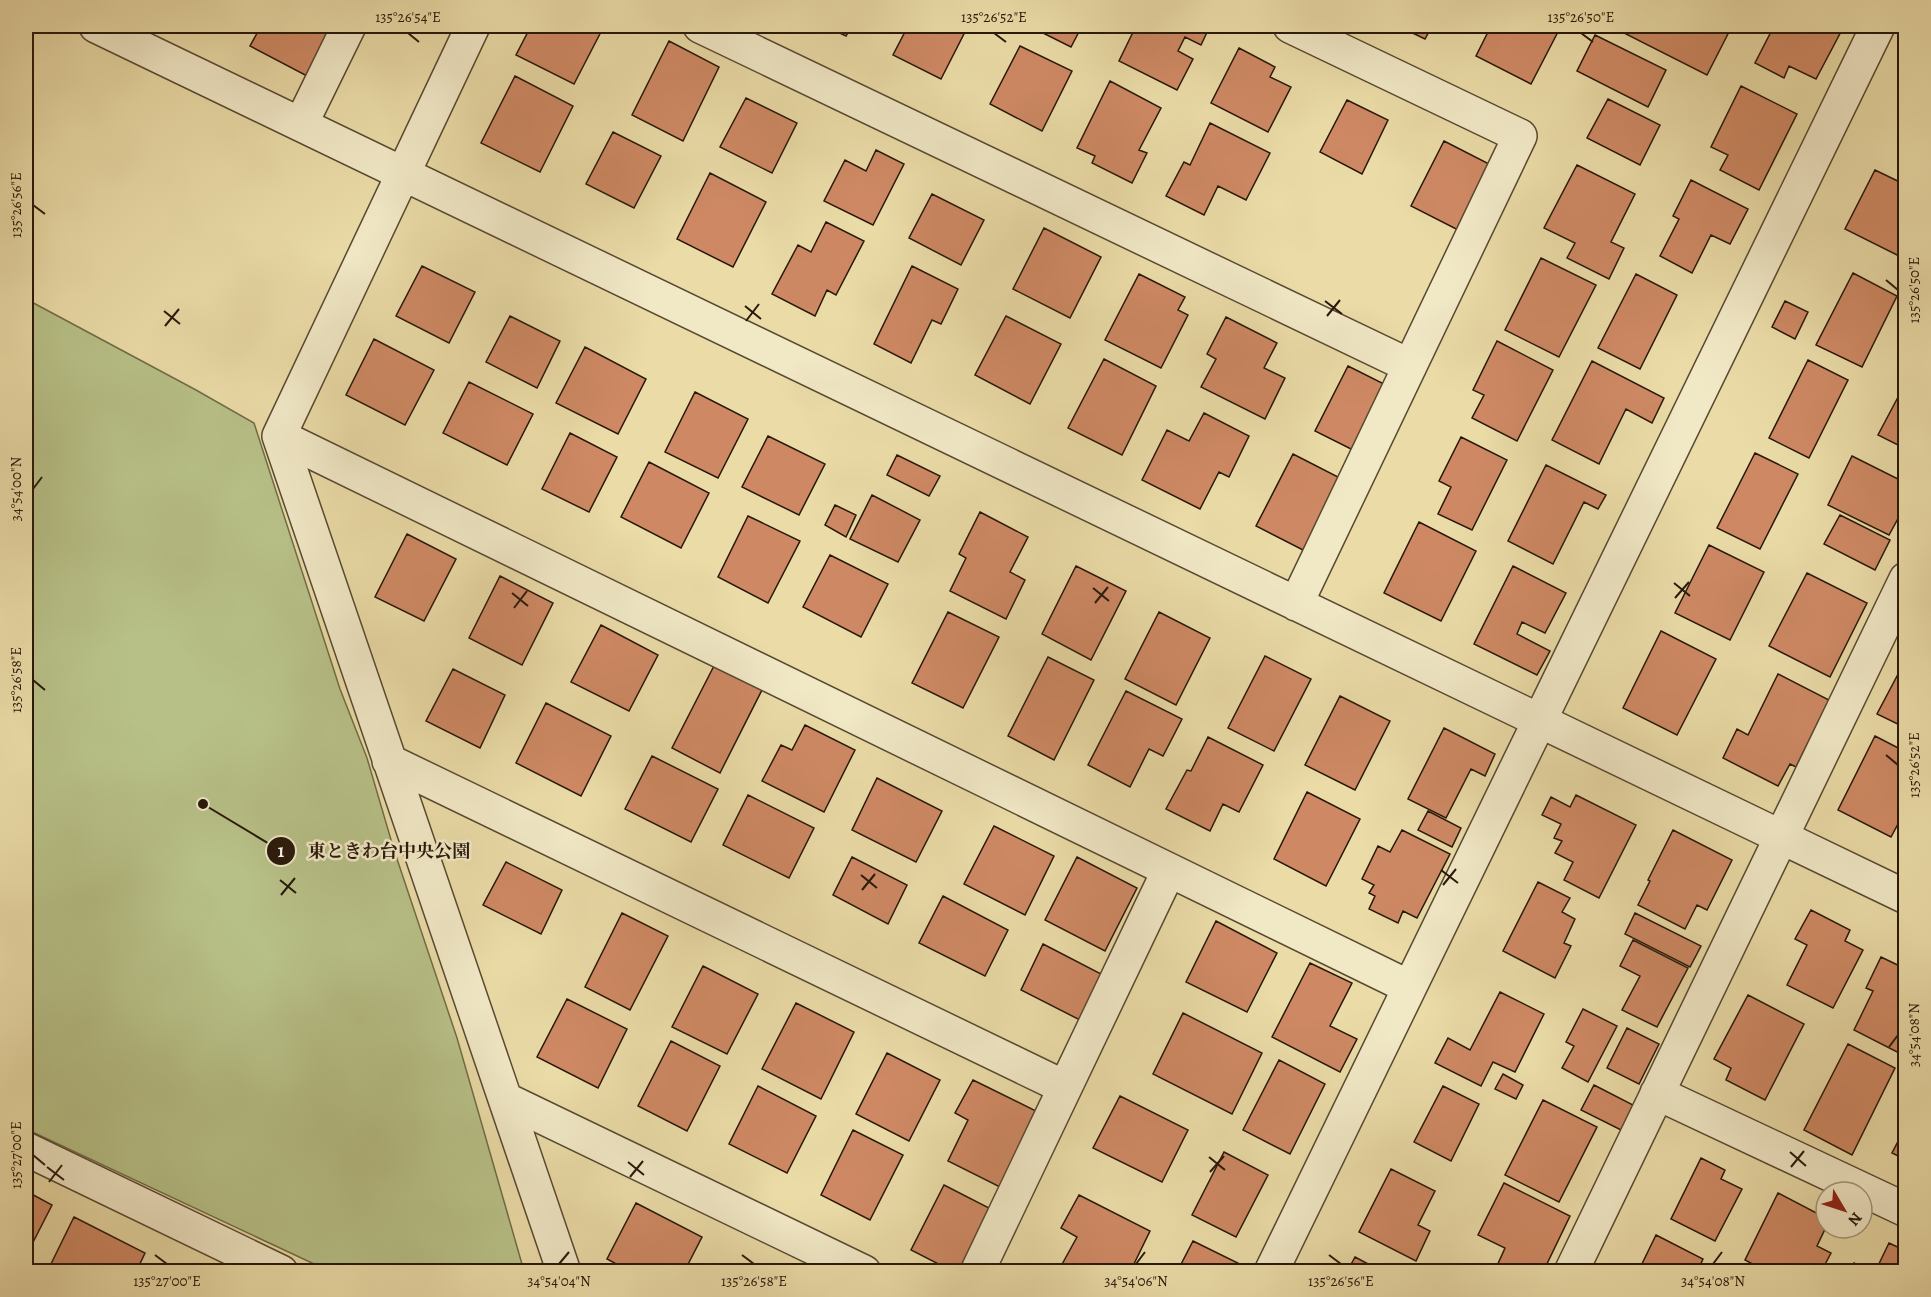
<svg xmlns="http://www.w3.org/2000/svg" width="1931" height="1297" viewBox="0 0 1931 1297" font-family="Alegreya,'Noto Serif JP',serif">
	<rect width="100%" height="100%" fill="#eadba7"/>
	<filter id="stains"><feTurbulence type="fractalNoise" baseFrequency=".00333" numOctaves="4"/><feColorMatrix values="0 0 0 0 .2 0 0 0 0 .09 0 0 0 0 .02 0 0 0 .5 -.17"/></filter>
	<radialGradient id="worn" r=".72"><stop offset=".6" stop-color="#630" stop-opacity="0"/><stop offset="1" stop-color="#630" stop-opacity=".3"/></radialGradient>
	<path fill="#b7c087" stroke="#706c48" stroke-width="1.5" d="M26,299L196,390L254,423L340,689L367,758L394,850L457,1038L524,1271H329L26,1129Z"/>
	<path fill="#ce8964" stroke="#28180a" stroke-width="1.5" d="M261,26H333L307,76L250,46Z
		M531,26H604L574,84L516,55Z
		M825,26H852L846,36Z
		M908,26H968L941,79L893,55Z
		M1029,26H1082L1071,47Z
		M1136,26H1210L1201,45L1185,37L1178,51L1193,59L1177,90L1119,61Z
		M1398,26H1432L1425,39Z
		M1491,26H1561L1531,84L1476,56Z
		M1620,26H1732L1707,75L1618,30Z
		M1774,26H1844L1816,79L1789,66L1784,78L1755,63Z
		M1595,35L1666,70L1648,107L1577,71Z
		M669,41L719,67L683,141L632,115Z
		M1020,46L1072,71L1042,131L990,104Z
		M1239,48L1275,67L1270,77L1291,87L1268,132L1211,103Z
		M515,76L573,106L540,172L481,143Z
		M1110,81L1161,108L1139,150L1147,153L1132,183L1092,163L1095,156L1077,148Z
		M1741,86L1797,114L1759,190L1720,170L1728,155L1711,147Z
		M746,98L797,123L772,173L720,147Z
		M1608,99L1660,125L1640,165L1587,138Z
		M1347,100L1388,120L1362,174L1320,152Z
		M1210,123L1270,153L1246,200L1218,186L1204,215L1166,196L1184,162L1190,165Z
		M1906,124V138L1900,135Z
		M613,132L661,156L634,208L586,184Z
		M1444,141L1495,167L1462,232L1411,206Z
		M876,150L904,164L873,225L824,201L845,160L866,171Z
		M1577,165L1635,194L1611,242L1624,248L1609,279L1567,258L1575,243L1544,228Z
		M1875,170L1906,185V244L1899,256L1845,229Z
		M710,173L766,202L733,267L677,239Z
		M1691,180L1748,209L1730,244L1711,235L1692,273L1660,256L1679,219L1673,216Z
		M932,194L984,220L961,265L909,238Z
		M826,222L864,241L836,295L827,290L815,316L772,294L798,245L811,252Z
		M1044,228L1101,257L1070,318L1013,289Z
		M1541,258L1596,285L1559,357L1505,330Z
		M422,266L475,292L449,343L396,316Z
		M912,266L958,289L941,324L932,320L911,363L874,344Z
		M1853,273L1897,296L1862,367L1816,345Z
		M1139,274L1185,297L1178,310L1188,315L1161,368L1105,340Z
		M1636,274L1677,295L1640,369L1598,348Z
		M1785,301L1808,312L1795,339L1772,327Z
		M510,316L560,341L537,388L486,362Z
		M1006,316L1061,344L1030,404L975,375Z
		M1226,317L1277,343L1264,368L1285,378L1265,419L1201,387L1216,359L1207,354Z
		M374,339L434,370L405,425L346,395Z
		M1497,341L1553,370L1517,441L1472,418L1484,395L1473,390Z
		M585,347L646,379L618,434L556,403Z
		M1104,359L1156,386L1122,455L1068,428Z
		M1808,360L1848,380L1809,458L1769,438Z
		M1592,361L1664,398L1652,423L1626,409L1599,464L1552,440Z
		M1348,366L1388,386L1355,451L1315,431Z
		M469,382L533,414L507,465L443,433Z
		M1906,382V449L1878,435Z
		M695,392L748,419L718,478L665,452Z
		M1204,413L1249,436L1229,477L1219,472L1200,509L1142,480L1167,430L1189,441Z
		M570,433L617,457L589,512L542,489Z
		M768,436L825,464L799,515L742,487Z
		M1461,437L1507,460L1472,530L1438,514L1451,487L1439,481Z
		M1755,453L1798,474L1760,549L1717,528Z
		M1293,454L1340,478L1303,550L1256,526Z
		M897,455L940,476L929,496L887,475Z
		M1852,456L1906,483V504L1889,535L1828,505Z
		M649,462L709,493L681,548L621,517Z
		M1546,465L1606,495L1598,509L1584,502L1553,564L1508,541Z
		M872,495L920,520L898,562L850,539Z
		M835,505L856,515L846,537L825,525Z
		M980,512L1028,537L1010,572L1025,580L1006,619L950,591L966,558L959,554Z
		M1840,515L1890,540L1875,570L1824,544Z
		M748,516L800,541L768,603L718,577Z
		M1419,522L1476,551L1441,621L1384,593Z
		M407,534L456,559L424,621L375,597Z
		M1709,545L1764,572L1730,640L1675,613Z
		M830,555L888,584L861,637L803,607Z
		M1076,566L1126,591L1091,660L1042,634Z
		M1513,566L1566,593L1545,633L1522,622L1517,634L1550,651L1537,675L1474,644Z
		M1807,573L1867,603L1830,677L1769,646Z
		M500,576L553,603L522,665L469,638Z
		M948,612L999,637L963,708L912,683Z
		M1159,612L1210,638L1176,705L1125,679Z
		M601,625L658,655L629,711L571,682Z
		M1661,631L1716,659L1677,735L1623,708Z
		M1265,656L1311,679L1274,751L1228,728Z
		M1048,657L1094,680L1054,760L1008,736Z
		M1906,659V728L1877,714Z
		M717,660L765,684L720,773L672,748Z
		M453,669L505,695L480,748L426,721Z
		M1778,674L1829,700L1796,767L1790,764L1778,786L1723,758L1737,729L1748,735Z
		M1126,691L1182,719L1163,756L1149,749L1130,787L1088,765Z
		M1340,696L1390,721L1355,790L1305,765Z
		M546,703L611,736L581,796L516,763Z
		M805,725L855,750L824,812L762,781L781,745L792,750Z
		M1444,728L1495,754L1485,776L1471,769L1446,818L1408,799Z
		M1875,736L1906,752V809L1891,837L1838,810Z
		M1208,737L1263,765L1239,812L1223,804L1210,831L1166,809L1187,770L1191,771Z
		M652,756L718,789L691,842L625,809Z
		M877,778L942,811L916,862L852,830Z
		M1307,792L1360,819L1326,886L1274,859Z
		M748,795L814,828L789,878L723,845Z
		M1576,795L1636,825L1599,898L1564,880L1573,862L1555,853L1562,841L1554,838L1561,824L1542,815L1551,797L1570,807Z
		M1428,811L1461,828L1452,847L1418,830Z
		M994,826L1054,856L1025,915L964,884Z
		M1402,830L1450,854L1417,918L1403,911L1398,923L1369,909L1375,896L1369,893L1374,885L1362,879L1378,846L1390,852Z
		M1673,830L1732,860L1707,910L1697,905L1685,929L1638,905L1650,881L1648,880Z
		M852,857L907,885L888,924L833,895Z
		M1077,857L1137,888L1105,951L1045,920Z
		M506,862L562,890L541,934L483,905Z
		M1538,882L1570,898L1562,912L1575,919L1564,943L1571,946L1555,978L1503,951Z
		M943,896L1008,930L985,976L919,943Z
		M1811,910L1850,930L1845,941L1863,950L1833,1008L1787,985L1807,945L1795,939Z
		M622,913L668,936L630,1010L585,987Z
		M1635,913L1701,946L1690,967L1625,934Z
		M1216,921L1277,953L1247,1012L1186,982Z
		M1633,940L1688,968L1657,1027L1622,1010L1640,976L1620,966Z
		M1043,944L1105,976L1082,1021L1021,990Z
		M1881,957L1906,969V1050L1903,1055L1854,1030L1873,991L1866,988Z
		M1310,963L1352,983L1330,1026L1357,1039L1340,1072L1272,1037Z
		M703,966L758,994L727,1054L672,1027Z
		M1500,992L1544,1014L1515,1072L1493,1062L1481,1086L1435,1063L1448,1038L1470,1050Z
		M1748,995L1804,1024L1765,1100L1726,1080L1731,1068L1714,1059Z
		M567,999L627,1029L598,1088L537,1057Z
		M796,1003L854,1032L821,1099L762,1069Z
		M1583,1009L1617,1026L1588,1082L1562,1068L1574,1046L1566,1042Z
		M1183,1013L1262,1053L1232,1114L1153,1074Z
		M1627,1028L1659,1044L1639,1084L1607,1068Z
		M671,1041L720,1066L687,1131L638,1106Z
		M1848,1044L1895,1068L1852,1155L1804,1130Z
		M887,1053L940,1080L909,1141L856,1114Z
		M1279,1060L1325,1084L1290,1154L1243,1130Z
		M1503,1074L1523,1085L1516,1099L1495,1089Z
		M973,1080L1038,1112L1000,1187L948,1161L968,1120L955,1113Z
		M1594,1085L1635,1106L1623,1131L1581,1110Z
		M758,1086L816,1116L787,1173L729,1144Z
		M1443,1086L1479,1104L1451,1161L1414,1142Z
		M1120,1096L1188,1130L1162,1182L1093,1148Z
		M1543,1100L1597,1127L1559,1202L1505,1175Z
		M1906,1126V1160L1892,1153Z
		M853,1130L903,1155L870,1220L821,1195Z
		M1224,1152L1268,1175L1236,1237L1192,1215Z
		M1701,1158L1725,1170L1721,1179L1742,1189L1715,1241L1671,1219Z
		M1391,1169L1435,1191L1418,1225L1430,1231L1416,1261L1359,1232Z
		M1504,1183L1570,1216L1543,1272H1503L1496,1268L1505,1248L1478,1235Z
		M944,1185L991,1209L959,1272H954L911,1250Z
		M26,1191L52,1205L26,1256Z
		M1778,1193L1826,1218V1227L1817,1246L1831,1253L1821,1272H1767L1745,1260Z
		M1079,1195L1150,1231L1130,1272H1067L1060,1268L1077,1237L1061,1228Z
		M636,1203L702,1237L684,1272H631L607,1259Z
		M74,1217L145,1253L136,1272H47Z
		M1656,1235L1703,1259L1697,1272H1638Z
		M1193,1241L1248,1268L1246,1272H1177Z
		M1889,1243L1906,1251V1272H1875Z
		M1355,1257L1383,1272H1347Z
		M1854,1263L1870,1272H1850Z"/>
	<g fill="none" stroke-linecap="round" stroke-linejoin="round">
		<defs>
			<path id="street" d="M96,26L1906,897
				M473,26L279,436L564,1272
				M700,26L1410,366
				M1290,26L1520,136L1296,604
				M301,124L349,26
				M279,436L1409,987
				M389,761L1064,1087
				M1657,1093L1906,1210
				M505,1099L864,1272
				M26,1149L281,1272
				M977,1272L1169,870
				M1271,1272L1878,26
				M1571,1272L1906,579"/>
		</defs>
		<use href="#street" stroke="#584931" stroke-width="36"/>
		<use href="#street" stroke="#f1e8c6" stroke-width="33"/>
	</g>
	<path fill="none" stroke="#28180a" stroke-width="2" d="M408,33L419,42M994,33L1006,42M1581,33L1593,42M33,205L45,214M1886,280L1898,290M1325,301L1342,314M745,306L761,319M164,311L180,324M1327,316L1340,300M746,321L759,304M165,326L179,309M33,489L42,477M1674,583L1690,596M1093,588L1109,601M512,593L528,606M1675,598L1689,582M1095,603L1108,587M514,608L527,591M33,680L45,690M1886,755L1898,765M1441,870L1458,883M861,875L877,888M280,880L296,893M1443,885L1456,869M862,890L875,874M281,895L295,878M1889,1047L1898,1035M1790,1152L1806,1166M33,1155L45,1165M1209,1157L1225,1170M628,1162L644,1175M47,1167L64,1180M1791,1167L1804,1151M1210,1172L1224,1156M630,1177L643,1161M49,1182L62,1165M155,1255L167,1264M742,1255L754,1264M1329,1255L1341,1264M559,1264L569,1252M1136,1264L1145,1252M1713,1264L1722,1252"/>
	<path fill="none" stroke="#28180a" stroke-width="2" d="M203 804L281 851"/>
	<g fill="#28180a" stroke="#f1e8c6" stroke-width="2">
		<circle cx="203" cy="804" r="6"/>
		<circle cx="281" cy="851" r="15"/>
	</g>
	<g font-size="18" text-anchor="middle" font-weight="bold" fill="#fff">
		<text x="281" y="857">1</text>
	</g>
	<g font-size="18" text-anchor="middle" font-weight="bold" fill="#28180a" stroke="#f1e8c6" stroke-width="5" stroke-linejoin="round" paint-order="stroke">
		<text x="389" y="857">東ときわ台中央公園</text>
	</g>
	<rect width="1931" height="1297" fill="none" stroke="#eadba7" stroke-width="66"/>
	<g transform="translate(1844 1210) rotate(129)"><circle r="28" fill="#f1e8c6" stroke="#a1957b" stroke-width="1.5"/>
	<path d="M0-4.5L10 22L0 15L-10 22Z" fill="#8f2418"/>
	<text y="-9" font-size="16" font-weight="bold" text-anchor="middle" fill="#28180a">N</text>
	</g>
	<rect x="33" y="33" width="1865" height="1231" fill="none" stroke="#28180a" stroke-width="2"/>
	<g font-size="15" text-anchor="middle" fill="#28180a">
		<text x="408" y="22">135°26'54"E</text>
		<text x="994" y="22">135°26'52"E</text>
		<text x="1581" y="22">135°26'50"E</text>
		<text transform="translate(16 205) rotate(-90)" y="5">135°26'56"E</text>
		<text transform="translate(1914 290) rotate(-90)" y="5">135°26'50"E</text>
		<text transform="translate(16 489) rotate(-90)" y="5">34°54'00"N</text>
		<text transform="translate(16 680) rotate(-90)" y="5">135°26'58"E</text>
		<text transform="translate(1914 765) rotate(-90)" y="5">135°26'52"E</text>
		<text transform="translate(1914 1035) rotate(-90)" y="5">34°54'08"N</text>
		<text transform="translate(16 1155) rotate(-90)" y="5">135°27'00"E</text>
		<text x="167" y="1286">135°27'00"E</text>
		<text x="559" y="1286">34°54'04"N</text>
		<text x="754" y="1286">135°26'58"E</text>
		<text x="1136" y="1286">34°54'06"N</text>
		<text x="1341" y="1286">135°26'56"E</text>
		<text x="1713" y="1286">34°54'08"N</text>
	</g>
	<rect width="100%" height="100%" filter="url(#stains)"/>
	<rect width="100%" height="100%" fill="url(#worn)"/>
</svg>
